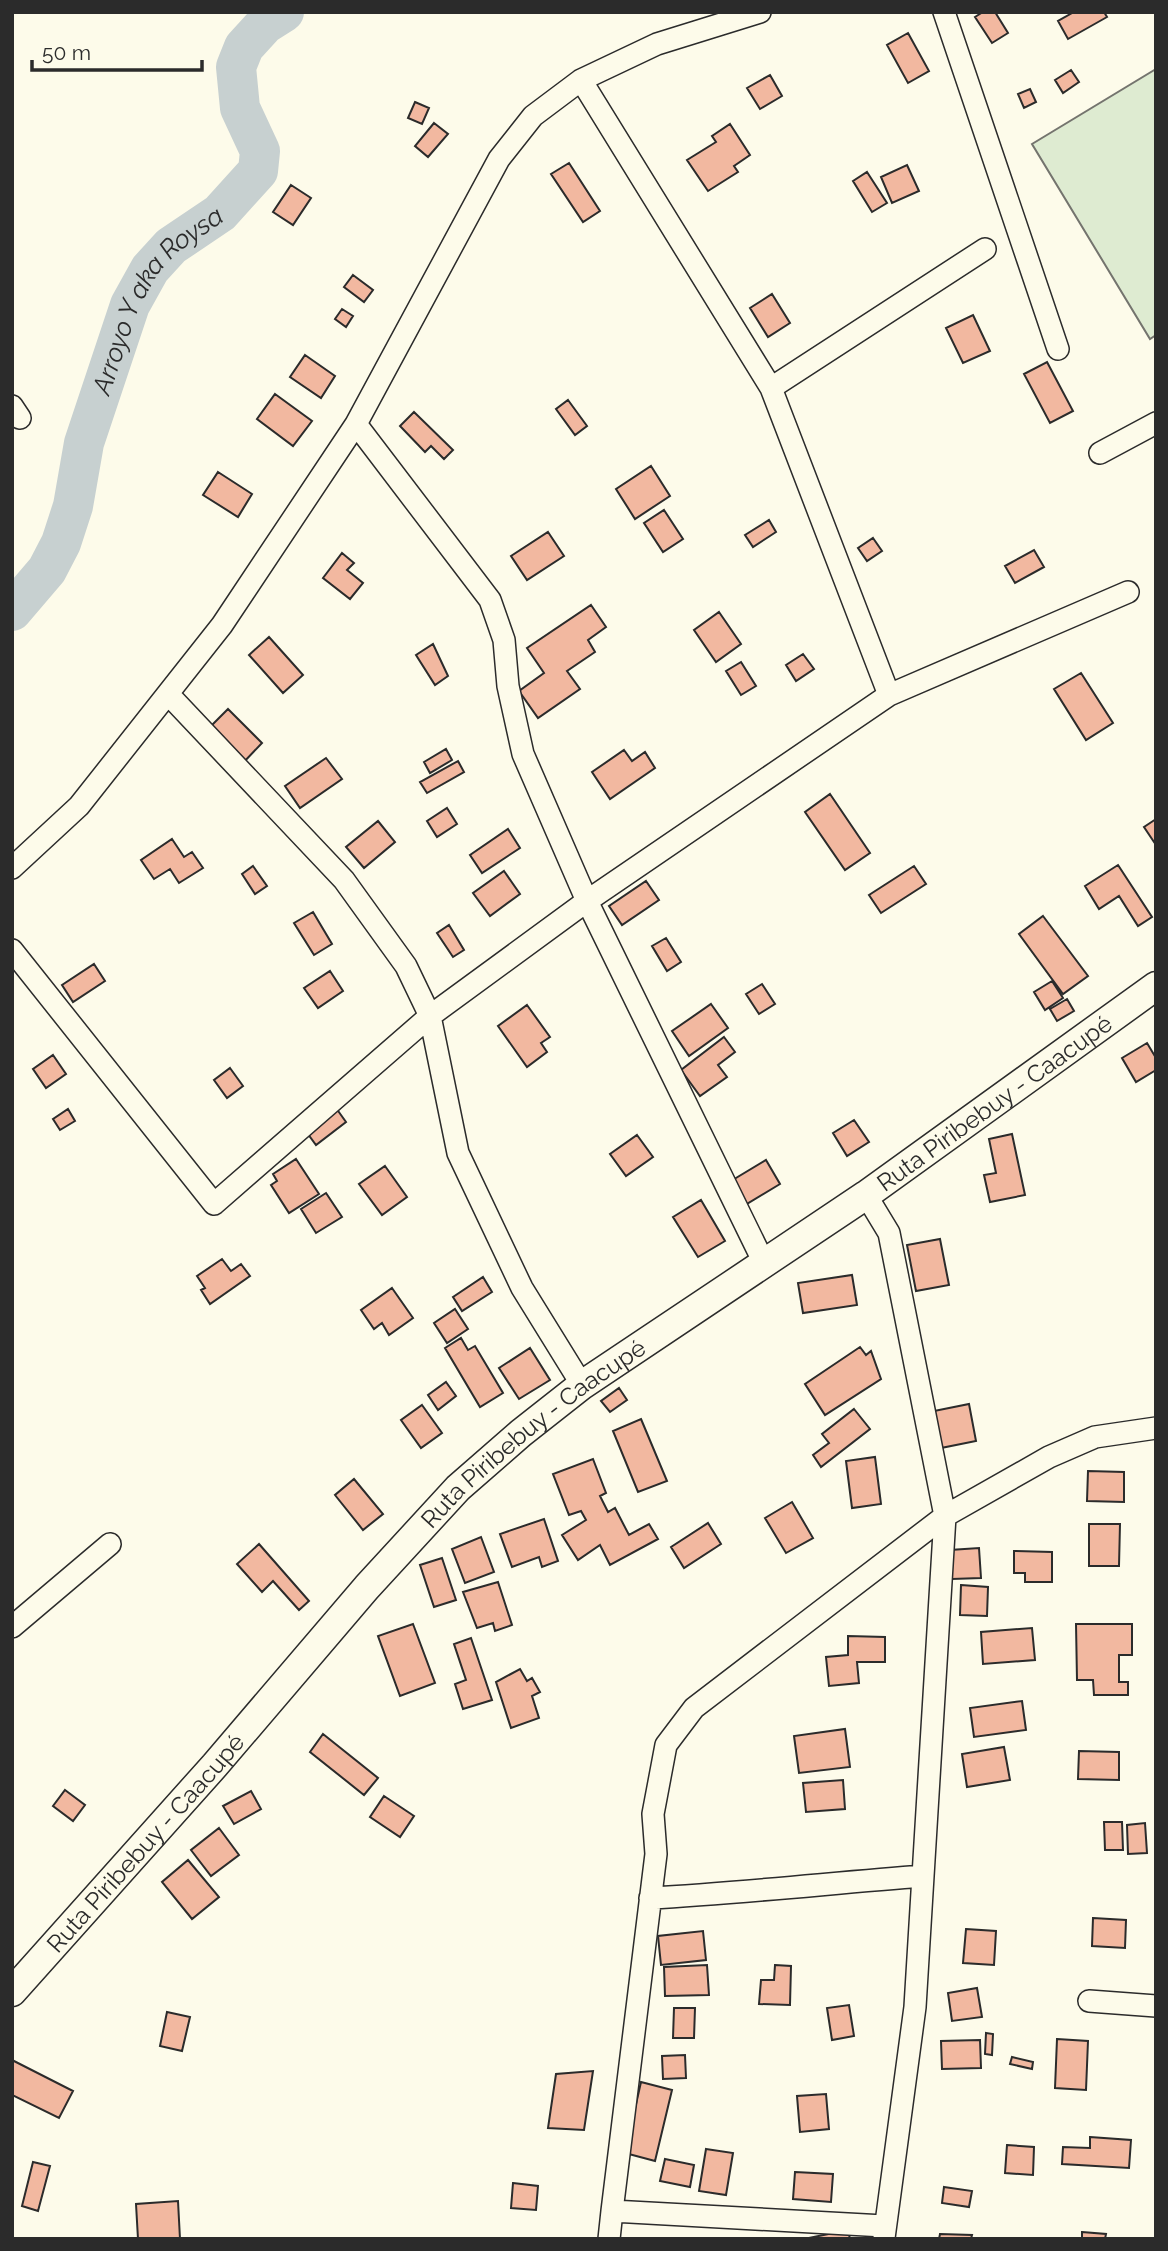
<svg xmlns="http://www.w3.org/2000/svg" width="1168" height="2251" viewBox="0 0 1168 2251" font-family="Raleway,sans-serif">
	<rect width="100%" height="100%" fill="#fdfbea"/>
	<path fill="#deebd1" stroke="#74746e" stroke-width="2" d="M1156,69V335L1150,339L1032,144Z"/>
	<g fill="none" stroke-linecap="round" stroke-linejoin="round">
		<path stroke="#c7d0d0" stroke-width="40" id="s1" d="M12,611L47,570L61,543L73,506L84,443L130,305L150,269L171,246L220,213L258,171L260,151L240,108L236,67L244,47L265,24L284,12"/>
	</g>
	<path fill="#f2b8a0" stroke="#2b2b2b" stroke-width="2" d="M983,12H995L1008,33L992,43L975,17Z
		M1074,12H1104L1107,17L1068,39L1058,21Z
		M908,33L929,71L908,83L887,45Z
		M1071,70L1079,82L1063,93L1055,80Z
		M770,75L782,96L760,109L747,88Z
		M1030,89L1036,102L1024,108L1018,94Z
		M415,102L429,108L422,124L408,118Z
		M434,123L448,134L428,157L415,146Z
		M730,124L750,155L734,166L738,172L708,191L687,160L716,142L712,136Z
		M569,163L600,211L583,222L551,174Z
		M907,165L919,191L892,203L881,177Z
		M867,172L887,203L872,212L853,181Z
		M291,185L311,198L293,225L273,212Z
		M353,275L373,290L364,302L344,287Z
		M772,294L790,323L768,337L750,308Z
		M342,309L353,316L346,327L335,319Z
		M973,315L990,351L963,363L946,328Z
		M305,355L335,376L321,398L290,377Z
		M1047,362L1073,411L1050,423L1024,374Z
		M275,394L312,421L293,446L257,419Z
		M568,400L587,426L575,435L556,409Z
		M414,412L453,450L444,459L431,446L425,452L400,426Z
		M651,466L670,496L635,519L616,489Z
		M218,472L252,494L238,517L203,495Z
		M664,510L683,539L663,552L644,523Z
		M769,520L776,532L753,547L745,535Z
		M548,532L564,556L527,580L511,556Z
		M873,538L882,551L867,561L858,548Z
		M1034,550L1044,567L1015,583L1005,566Z
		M342,553L354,563L347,570L363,583L350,599L323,578Z
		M591,605L606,627L588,640L595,652L567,671L580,689L538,718L519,691L544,673L527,648Z
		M719,612L741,644L716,662L694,630Z
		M269,637L303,675L283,693L249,655Z
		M433,644L448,676L435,685L416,655Z
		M803,654L814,669L796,681L786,665Z
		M741,662L756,686L741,695L726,671Z
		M1081,673L1113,723L1086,740L1054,689Z
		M228,709L262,743L242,764L207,730Z
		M446,749L452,760L430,773L424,762Z
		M624,750L632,761L645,752L655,768L610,799L592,772Z
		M326,758L342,779L300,808L285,786Z
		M458,761L464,772L427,793L420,782Z
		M830,794L870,853L845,870L805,812Z
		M447,808L457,824L437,837L427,821Z
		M1156,819V845L1144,827Z
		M378,821L395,842L364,868L346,847Z
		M508,829L520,848L482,873L470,855Z
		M172,839L184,857L192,852L203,868L179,883L170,869L154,879L141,860Z
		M1118,865L1152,917L1138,926L1119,896L1099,909L1085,886Z
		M253,866L267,886L255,894L242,874Z
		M914,866L926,884L881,913L869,895Z
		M504,871L520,894L490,916L473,893Z
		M646,881L659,900L622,925L609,906Z
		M313,912L332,944L314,955L294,923Z
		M1043,916L1088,976L1063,994L1019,934Z
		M449,925L464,950L453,957L437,933Z
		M666,938L681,962L667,971L652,946Z
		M94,964L105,981L73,1002L62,985Z
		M330,971L343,991L318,1008L304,988Z
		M1052,981L1063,998L1045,1010L1034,992Z
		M762,984L775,1004L759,1014L746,994Z
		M1067,999L1074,1011L1057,1021L1050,1009Z
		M711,1004L728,1028L689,1056L672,1031Z
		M527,1005L550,1037L541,1043L547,1052L527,1067L498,1026Z
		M724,1037L735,1052L718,1065L727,1077L700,1096L681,1070Z
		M1147,1043L1156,1058V1070L1136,1082L1122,1058Z
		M53,1055L66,1074L46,1088L33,1069Z
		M230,1068L243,1086L227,1098L214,1080Z
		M336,1108L346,1122L316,1145L305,1130Z
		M68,1109L75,1121L60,1130L53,1119Z
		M854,1120L869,1142L847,1156L833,1133Z
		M1012,1134L1025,1195L990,1202L984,1175L996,1173L989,1139Z
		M637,1135L653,1157L626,1176L610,1154Z
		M296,1159L319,1194L289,1213L271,1185L277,1181L273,1174Z
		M766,1160L780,1184L740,1208L726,1184Z
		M385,1166L407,1197L382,1215L359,1184Z
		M326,1193L342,1217L316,1233L301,1209Z
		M701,1200L725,1241L698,1257L673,1217Z
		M940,1239L949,1285L916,1291L907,1245Z
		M222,1259L231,1271L241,1264L250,1276L210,1304L201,1290L205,1288L197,1276Z
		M852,1275L857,1305L803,1313L798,1283Z
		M483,1277L492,1292L462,1311L453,1297Z
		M392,1288L413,1318L389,1335L382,1323L374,1329L361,1310Z
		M455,1309L468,1329L447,1343L434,1323Z
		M461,1338L468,1350L475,1346L503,1393L480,1407L445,1348Z
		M860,1347L866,1355L871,1351L881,1379L825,1415L805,1384Z
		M530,1348L550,1380L519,1399L499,1368Z
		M446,1382L456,1396L438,1410L428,1395Z
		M619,1388L627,1400L610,1412L601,1401Z
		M969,1404L976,1441L941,1448L934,1411Z
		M422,1405L442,1433L421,1448L401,1420Z
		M854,1409L870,1429L821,1467L813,1455L829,1443L822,1434Z
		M641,1419L667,1481L638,1492L613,1431Z
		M875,1457L881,1504L852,1508L846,1461Z
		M593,1459L606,1493L600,1496L608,1512L615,1508L629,1535L649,1524L658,1539L610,1565L600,1545L578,1560L562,1535L586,1520L581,1511L569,1515L553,1474Z
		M1088,1471L1124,1472V1502L1087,1501Z
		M354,1479L383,1514L363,1530L335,1495Z
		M792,1502L813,1538L786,1553L765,1518Z
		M544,1519L558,1561L542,1567L539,1557L512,1567L500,1534Z
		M708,1523L721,1544L684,1568L671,1547Z
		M1089,1524H1120L1119,1566H1089Z
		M481,1537L494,1572L465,1583L452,1549Z
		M259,1544L309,1601L299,1610L273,1581L262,1592L237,1564Z
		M979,1548L981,1578L952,1579L950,1550Z
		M1014,1551L1052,1552V1582H1025V1573H1014Z
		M442,1558L456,1600L434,1607L420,1565Z
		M498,1582L512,1625L495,1631L493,1623L477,1628L463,1592Z
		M961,1585L988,1587L987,1616L960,1615Z
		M413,1624L435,1683L400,1696L378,1636Z
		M1076,1624H1132V1655H1119V1682H1128V1695H1094L1093,1680H1077Z
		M1032,1628L1035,1660L983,1664L981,1632Z
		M848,1636L885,1637V1662H857L859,1683L829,1686L826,1657L848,1655Z
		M471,1638L492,1700L463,1709L455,1684L466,1680L454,1644Z
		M520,1669L527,1681L532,1678L540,1692L532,1696L539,1718L511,1728L496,1682Z
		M1022,1701L1026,1730L974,1737L970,1708Z
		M845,1729L850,1767L799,1773L794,1736Z
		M323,1734L378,1778L364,1795L310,1752Z
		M1004,1747L1010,1780L967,1787L962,1754Z
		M1079,1751L1119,1752V1780L1078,1779Z
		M843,1780L845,1809L806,1812L803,1783Z
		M65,1790L85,1805L73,1821L53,1806Z
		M251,1791L261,1809L234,1824L223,1806Z
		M384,1796L414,1816L400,1837L370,1817Z
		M1104,1822H1122L1123,1850H1105Z
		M1145,1823L1147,1853L1128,1854L1127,1825Z
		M219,1828L239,1855L211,1876L191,1850Z
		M188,1860L219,1897L192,1919L162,1882Z
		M1093,1918L1126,1920L1125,1948L1092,1946Z
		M966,1929L996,1931L994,1965L963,1963Z
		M703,1931L706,1960L661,1965L658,1936Z
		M707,1965L709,1995L665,1996L664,1967Z
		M775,1965L791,1966L790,2005L759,2004L761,1980H774Z
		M977,1988L982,2017L952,2021L948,1993Z
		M849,2005L854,2036L832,2040L827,2008Z
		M674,2008H695L694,2038H673Z
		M167,2012L190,2017L182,2051L160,2046Z
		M986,2033L993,2034L992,2055L985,2054Z
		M1057,2039L1088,2041L1086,2090L1055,2088Z
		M980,2040L981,2068L942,2069L941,2041Z
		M685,2055L686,2078L663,2079L662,2056Z
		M1012,2057L1033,2062L1032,2069L1010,2064Z
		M12,2060L73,2091L59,2118L12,2095Z
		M593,2071L584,2130L548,2128L556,2074Z
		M641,2082L672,2090L655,2161L625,2153Z
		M826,2094L829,2129L800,2132L797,2096Z
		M1090,2137L1131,2140L1129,2168L1062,2164L1063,2147L1090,2148Z
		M1007,2145L1034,2147L1033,2175L1005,2173Z
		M706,2149L733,2153L726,2195L699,2191Z
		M665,2159L694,2165L690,2187L660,2181Z
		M33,2162L50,2166L38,2211L22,2206Z
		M795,2172L833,2174L831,2202L793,2199Z
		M513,2183L538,2186L536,2210L511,2208Z
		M944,2187L972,2191L969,2207L942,2203Z
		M178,2201L180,2239H138L136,2204Z
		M848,2230L850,2239H804Z
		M1082,2232L1106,2234L1105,2239H1082Z
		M940,2234L972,2235L971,2239H939Z"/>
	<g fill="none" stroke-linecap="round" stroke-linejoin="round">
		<defs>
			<path id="street" d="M944,12L1058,349
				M581,80L771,388L889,695
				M771,388L985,249
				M12,406L20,418
				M356,424L490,600L504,640L508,686L523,754L587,901L764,1263
				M1100,453L1156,423
				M169,695L344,880L406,966L430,1016L458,1153L522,1288L582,1385
				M12,868L79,806L222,625L356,424L499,159L533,116L581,80L657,44L760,12
				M12,950L214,1204L430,1016L587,901L889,695L1128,592
				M866,1195L889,1233L945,1516L915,2007L884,2238
				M12,1627L110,1544
				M650,1898C742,1893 832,1883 923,1876
				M1089,2001L1156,2006
				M884,2226L612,2211L656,1854L653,1814L666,1745L694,1708L945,1516L1049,1457L1095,1437L1156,1428
				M609,2239L612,2211"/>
			<g id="secondary">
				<path id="s2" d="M12,1992L215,1765L367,1587L458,1488L521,1433L582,1385L866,1195L1156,986"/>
			</g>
		</defs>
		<use href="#street" stroke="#2b2b2b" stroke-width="24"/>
		<use href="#secondary" stroke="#2b2b2b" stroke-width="31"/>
		<use href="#street" stroke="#fdfbea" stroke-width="21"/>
		<use href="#secondary" stroke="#fdfbea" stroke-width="28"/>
	</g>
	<g text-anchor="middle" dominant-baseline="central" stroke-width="5" stroke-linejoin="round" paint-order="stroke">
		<g font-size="24" fill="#2b2b2b" stroke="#fdfbea">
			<text stroke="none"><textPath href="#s2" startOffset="1334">Ruta Piribebuy - Caacupé</textPath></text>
			<text stroke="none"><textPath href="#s2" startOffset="766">Ruta Piribebuy - Caacupé</textPath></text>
			<text stroke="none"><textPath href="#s2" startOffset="200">Ruta Piribebuy - Caacupé</textPath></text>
		</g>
		<g font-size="26" font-style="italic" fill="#2b2b2b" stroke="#fdfbea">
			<text stroke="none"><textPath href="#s1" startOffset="352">Arroyo Y aka Roysa</textPath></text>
		</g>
	</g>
	<rect width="1168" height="2251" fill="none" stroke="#2b2b2b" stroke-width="28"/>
	<path d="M32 60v10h170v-10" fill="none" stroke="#2b2b2b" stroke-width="3.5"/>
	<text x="42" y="60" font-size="21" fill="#2b2b2b" stroke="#fdfbea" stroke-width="5" paint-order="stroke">50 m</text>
</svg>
